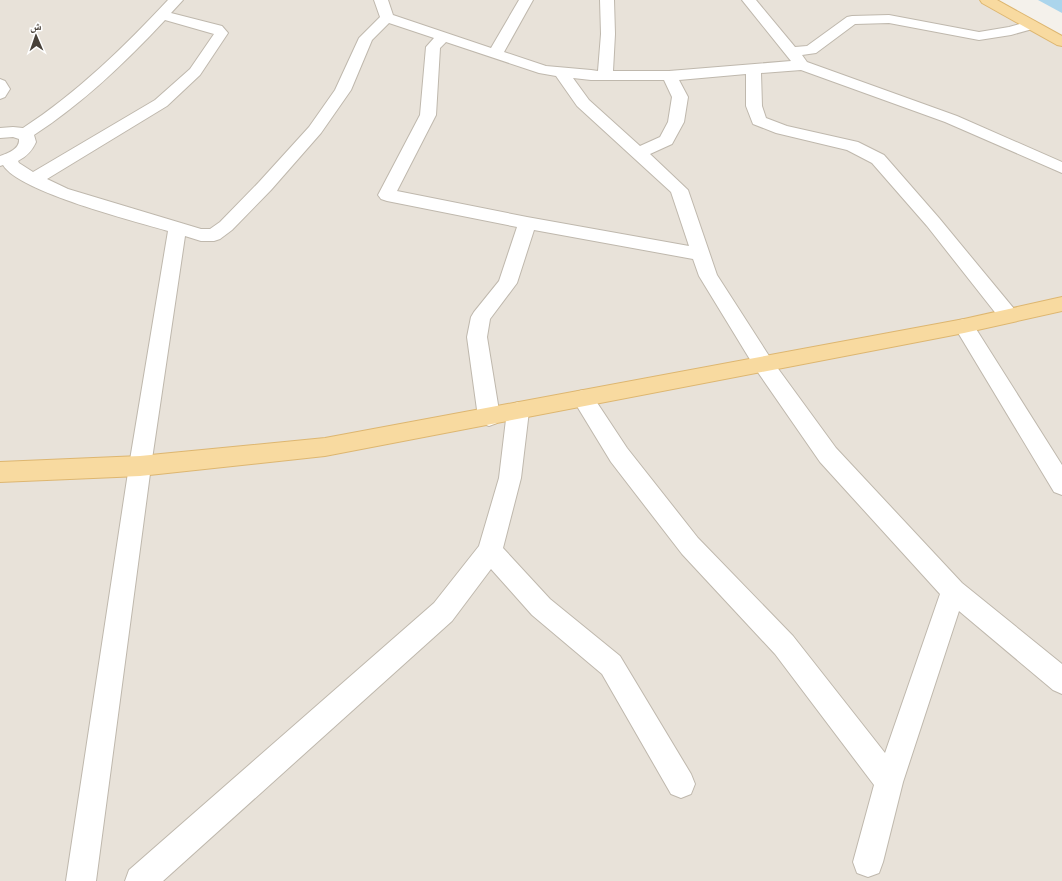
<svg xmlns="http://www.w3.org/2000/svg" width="1062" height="881" font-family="'Asap Condensed','Noto Naskh Arabic',sans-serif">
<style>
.residential{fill:#e8e2d9}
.water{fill:#abd5ec}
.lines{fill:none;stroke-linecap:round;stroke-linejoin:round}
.minor-casing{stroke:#bfb8ad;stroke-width:2}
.major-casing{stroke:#ddb670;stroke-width:2}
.minor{fill:#fff;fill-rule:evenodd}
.major{fill:#f8daa0;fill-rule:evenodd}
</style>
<rect width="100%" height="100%" fill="#f4f1eb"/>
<path class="residential" d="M0,0h982l80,45v836h-1062z"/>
<path class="water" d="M1038,0h24v13z"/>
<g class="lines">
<g class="minor-casing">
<path id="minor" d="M168,0h15l-12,13 51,13 6,7 -28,42 -33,31 -120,73 21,10 133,40h9l10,-7 39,-40 50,-55 26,-37 24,-52 21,-21 -6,-17h14l5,15 98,33 28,-48h14l-29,52 42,14 45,4 7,1 3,-37 -1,-34h14l1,34 -2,37h56l122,-10 -49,-61h14l39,47 12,-1 40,-29 5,-1 37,-1 90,17 30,-5 22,-6 5,1 2,3 -2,3 -25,7 -32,5 -90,-17 -34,1 -39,29 -14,2 5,7 150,54 105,46v11l-117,-51 -144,-52 -40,3 1,33 4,12 21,8 71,16 26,13 55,63 76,92 3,5 -3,5 -7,2 -7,-2 -74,-94 -55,-63 -25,-13 -71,-17 -23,-9 -7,-18v-32l-67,6 9,17 -4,25 -12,22 -22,10 38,36 29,85 54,84 65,89 126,135 100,81v30l-9,-4 -94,-79 -56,171 -20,80 -4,11 -11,4 -11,-4 -4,-11 21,-77 -99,-131 -93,-100 -71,-92 -39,-64 4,-6 7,-2 7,2 37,56 71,90 95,98 92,117 55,-159 -120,-132 -63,-91 -58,-95 -6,-17 -159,-29 -17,53 -27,36 -3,18 13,80 -3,6 -8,3 -8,-3 -3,-6 -11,-80 4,-20 3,-5 25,-31 18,-54 -130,-26 -6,-2 -3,-4 42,-80 6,-68 8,-9 -45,-15 -17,17 -21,50 -30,43 -50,57 -39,40 -12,9 -6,2h-13l-16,-5 -34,230 -55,415h-30l63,-415 39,-235c-34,-10 -149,-39 -165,-66l-3,1v-10c8,-3 20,-7 19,-17l-6,-2 -13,1v-10l13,-1 10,1c54,-35 101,-81 145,-128zM165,20l49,14 -24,35 -35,31 -122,72 -14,-9 -1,-2c9,-5 14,-10 18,-19l-2,-7c49,-32 91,-72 131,-115zM446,42l93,31 17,3 21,30 94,86 18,54 -162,-29 -130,-26 39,-76 4,-67zM573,78l18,2h73l8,17 -4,25 -8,15 -20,9 -51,-46z
M0,79l5,2 5,8 -5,8 -5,2z
M964,319l7,2 91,144v30l-8,-3 -97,-161 -3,-5 3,-5z
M518,402l8,3 3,6 -8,67 -18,70 47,51 70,57 71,118 4,10 -4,10 -10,4 -10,-4 -69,-120 -70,-59 -41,-46 -39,52 -289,260h-38l4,-11 305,-267 45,-57 20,-68 8,-67 3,-6z"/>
</g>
<g class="major-casing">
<path id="major" d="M980,0h17l65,36v10l-5,-1 -75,-42z
M1062,297v14l-98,22 -639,123 -185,20 -140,6v-20l140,-6 185,-18 639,-119z"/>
</g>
<use href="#minor" class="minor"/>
<use href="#major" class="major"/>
</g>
<g transform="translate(36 36) rotate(358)" stroke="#ffffff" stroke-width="3" paint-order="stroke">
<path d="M0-3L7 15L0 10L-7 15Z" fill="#484139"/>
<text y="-6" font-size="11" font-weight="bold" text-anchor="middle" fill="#484139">ش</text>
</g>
</svg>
